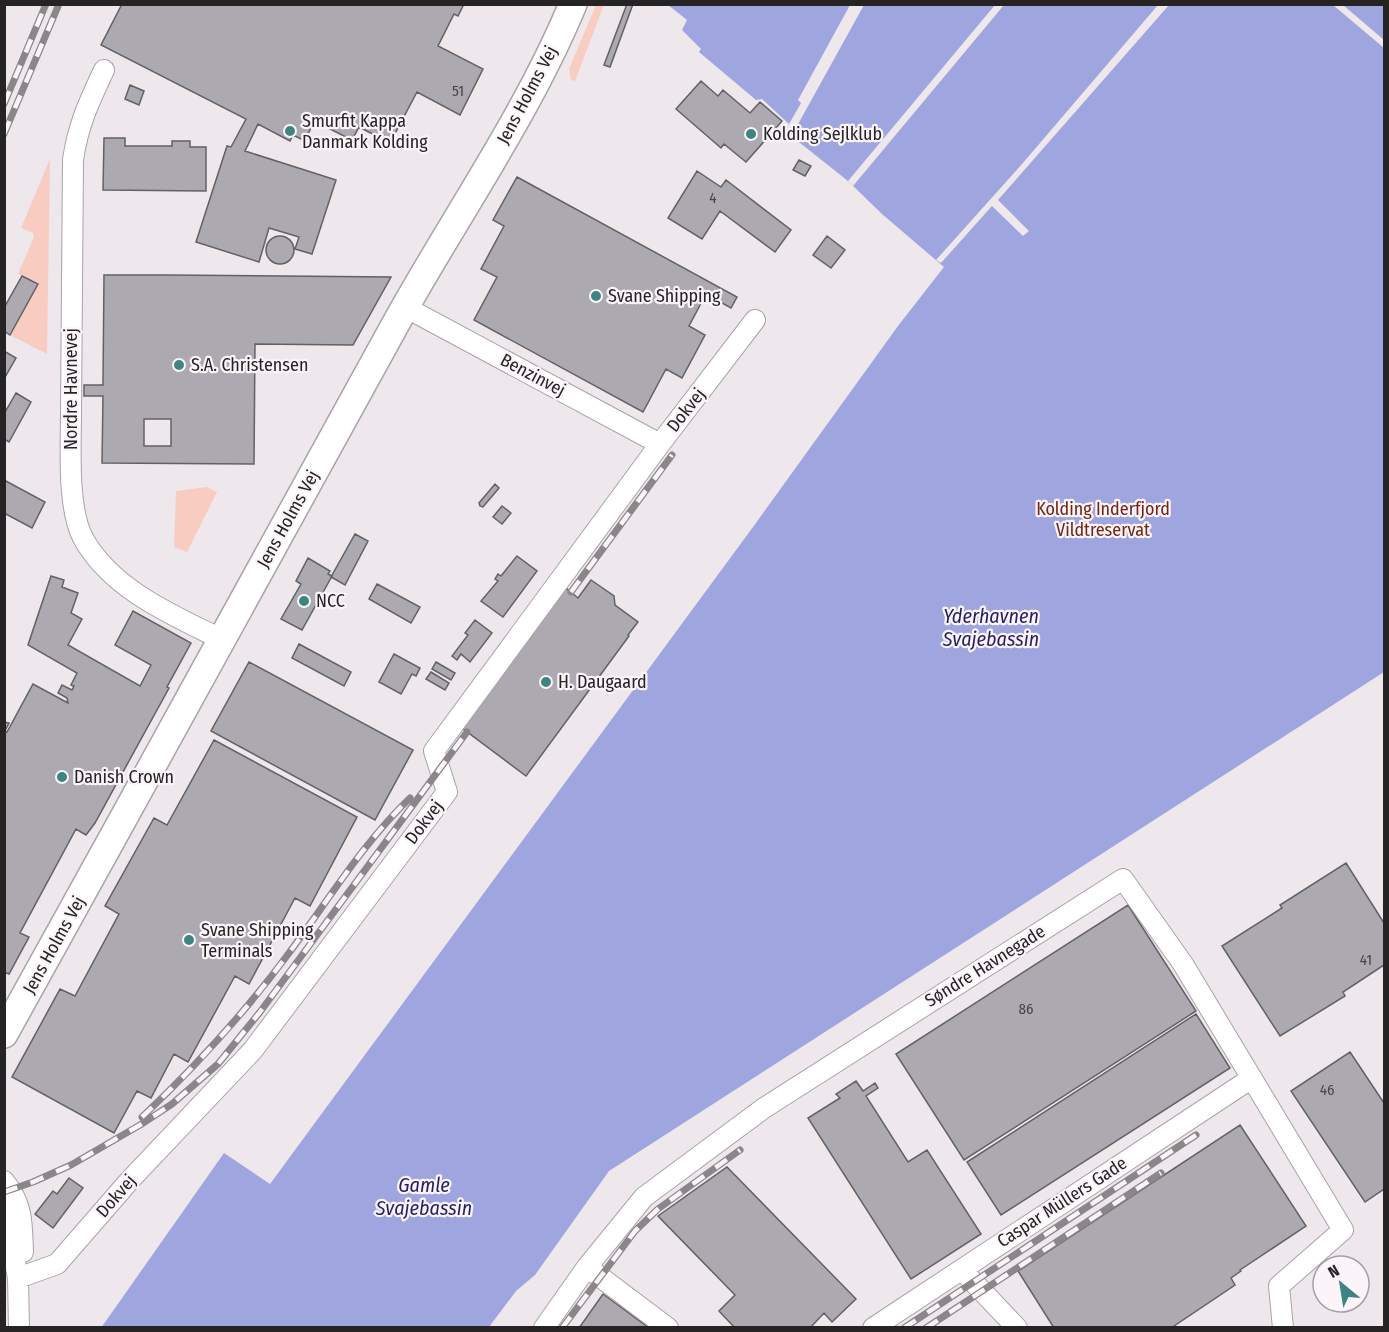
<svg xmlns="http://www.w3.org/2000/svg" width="1389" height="1332" font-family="'Fira Sans Condensed',sans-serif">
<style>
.green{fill:#f8ccc1}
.water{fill:#9ea5df}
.pier{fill:#eee7ec}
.building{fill:#aca9b0;stroke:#636066;stroke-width:1.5;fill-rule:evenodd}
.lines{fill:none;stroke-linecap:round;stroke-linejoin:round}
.minor-casing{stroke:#a9a3a7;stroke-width:22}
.secondary-casing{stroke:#a9a3a7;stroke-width:30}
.minor{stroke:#fff;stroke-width:20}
.secondary{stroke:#fff;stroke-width:27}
.rail-casing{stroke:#8b8689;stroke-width:7}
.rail{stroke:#fbf4f9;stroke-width:4.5;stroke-dasharray:14;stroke-linecap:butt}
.poi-dot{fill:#3d8582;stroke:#fbf4f9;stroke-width:2}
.labels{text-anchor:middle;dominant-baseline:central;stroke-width:4.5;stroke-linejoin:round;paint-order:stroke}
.number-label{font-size:15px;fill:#484448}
.street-label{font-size:18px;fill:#262325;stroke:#fbf4f9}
.poi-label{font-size:18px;fill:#262325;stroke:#fbf4f9;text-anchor:start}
.park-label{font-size:18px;fill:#732413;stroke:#fbf4f9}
.water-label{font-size:20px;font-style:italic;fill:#221f62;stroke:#fbf4f9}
</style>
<rect width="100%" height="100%" fill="#eee7ec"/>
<path class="green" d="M596,5h8l-29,76 -4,-1 -2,-11z
M50,159l-3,195 -37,-19 28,-50 -20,-11 16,-37 -1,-4 -12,-5z
M207,487l10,5 -30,60 -13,-5 2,-56z"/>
<path class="water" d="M668,5h716v667l-775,499 -74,104 -19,16 -27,36 -388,1 123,-175 46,31 483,-657 145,-201 46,-59 -62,-53 -34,-33 -63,-50 4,-7 -27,-25 -6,1 -57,-48 2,-3 -19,-19 5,-10z"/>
<path class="pier" d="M850,5h14l-72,130 -7,-4 16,-28 -3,-3z
M995,5h9l-151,181 -5,-5z
M1158,5h11l-171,195 31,31 -6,5 -31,-30 -51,57 -5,-3 86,-96z
M1333,5h10l41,35v8z"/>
<path class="building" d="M122,4h342l-6,12 -4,-2 -16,32 45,23 -23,46 -43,-23 -27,51 -31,-16 -7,13 -38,-19 -9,20 -12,-6 -3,6 -32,-17 -13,27 91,29 -24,74 -17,-5 4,-12 -30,-9 -10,34 -63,-20 31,-96 4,1 15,-28 -145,-74z
M627,4h6l-23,63 -6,-2z
M701,81l17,15 5,-6 27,23 10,-11 22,19 -36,41 -22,-18 -3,4 -45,-39z
M130,85l14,6 -5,14 -14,-6z
M104,138h21v8h47v-5h18v6h16v44l-103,-1z
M799,160l12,6 -6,10 -12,-6z
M697,171l24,16 5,-7 65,50 -16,22 -55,-41 -18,28 -34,-21z
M517,177l220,120 -6,11 -25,-14 -17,32 16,9 -23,43 -16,-9 -23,43 -169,-92 23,-43 -16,-8 23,-43 -11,-6z
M266 250a14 14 0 1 1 28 0a14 14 0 1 1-28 0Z
M827,236l18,14 -14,18 -18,-13z
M104,275h64l223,2 -38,68 -98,-1 -1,120 -152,-1 1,-67h-19v-11h19zM144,419h27v27h-27z
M22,276l16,8 -28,51 -6,-4v-23z
M4,351l12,7 -12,21z
M16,393l15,9 -22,40 -5,-3v-25z
M4,480l41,22 -13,26 -28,-15z
M495,484l4,4 -16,19 -3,-1 -1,-3z
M502,506l9,7 -9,11 -9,-7z
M355,534l13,7 -23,44 -14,-8z
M517,556l20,15 -34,46 -22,-16 17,-20 -3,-2 3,-5 3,2z
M308,558l22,13 -2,3 4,2 -30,54 -21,-11 20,-35 -5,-3z
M51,576l13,4 -2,7 16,6 -7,20 11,6 -14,26 72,41 11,-21 -36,-20 18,-34 58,32 -24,44 2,1 -74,135 -9,12 -10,-6 -56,104 9,4 -20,37 -5,-2v-250l5,1 -4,8 2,1 26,-48 35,19 -1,-5 -9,-5 4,-8 10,5 2,-4 -3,-1 6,-12 -49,-28z
M591,580l23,16 1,9 23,17 -10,13 1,1 -103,140 -64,-48 104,-140 12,10z
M377,584l43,23 -9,16 -42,-24z
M475,620l17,13 -22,29 -9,-8 -4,6 -5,-4 16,-21 -3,-2z
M299,644l52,28 -7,14 -52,-28z
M394,654l26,14 -4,8 -4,-2 -11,20 -22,-12z
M249,662l164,88 -38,70 -164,-89z
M436,662l19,11 -4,7 -19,-11z
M431,672l18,11 -4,7 -19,-11z
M214,740l143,77 -47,89 -15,-8 -46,86 -14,-8 -47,86 -14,-8 -23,44 -14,-7 -23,42 -102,-56 48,-88 15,7 44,-82 -14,-8 49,-88 13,7z
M1346,863l38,60v42l-41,27 2,4 -65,40 -58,-90 60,-38 -2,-3z
M1128,905l68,106 -232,149 -68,-106z
M1196,1014l34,54 -229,147 -34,-53z
M1350,1052l34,51v86l-19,13 -74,-111z
M856,1081l7,10 12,-8 3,5 -12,8 42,66 19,-12 54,84 -70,45 -103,-161 32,-20 -4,-4z
M1240,1125l66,101 -66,44 1,1 -10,7 4,7 -64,43h-117l-36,-57z
M727,1167l129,132 -24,23 -8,-9 -14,15h-75l-16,-17 16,-16 -77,-79z
M69,1178l14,10 -30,40 -18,-14 18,-23 4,3z
M603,1294l46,34h-70z"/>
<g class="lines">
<g class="minor-casing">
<path id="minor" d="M104,70c-15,32 -26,55 -31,90 -1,84 -2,168 -2,252 0,35 -4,95 12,126 28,51 89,77 138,101
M405,307l255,137
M4,1181c19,23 18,43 19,71
M4,1208l14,70 1,50
M587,1267l81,61
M962,1270l55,58
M18,1278l39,-14 73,-84 123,-130 194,-258 -13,-41 226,-307 95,-124
M544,1328l43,-61 57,-70 120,-89 359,-229 60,85 160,266 -64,56 4,42
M873,1328l379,-250"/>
</g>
<g class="secondary-casing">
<path id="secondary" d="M4,1034c131,-236 261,-473 391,-709 59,-107 131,-208 178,-321"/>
</g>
<use href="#minor" class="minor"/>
<use href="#secondary" class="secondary"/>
<g class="rail-casing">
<path id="rail" d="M4,104l42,-100
M4,134l55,-130
M571,592l101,-137
M142,1117c53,-50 100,-101 144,-160 40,-53 75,-112 124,-159
M4,1192l29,-10 38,-17 69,-40 32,-21 46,-40 42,-52 207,-280
M562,1328l73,-97 23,-22 82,-59
M904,1328l292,-193
M926,1328l235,-155"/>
</g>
<use href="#rail" class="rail"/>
</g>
<g class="poi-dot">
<circle cx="290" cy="131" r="6"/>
<circle cx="751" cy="134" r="6"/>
<circle cx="596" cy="296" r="6"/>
<circle cx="179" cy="365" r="6"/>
<circle cx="304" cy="601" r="6"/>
<circle cx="546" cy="682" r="6"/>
<circle cx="62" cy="777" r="6"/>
<circle cx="189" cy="940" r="6"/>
</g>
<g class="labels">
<g class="number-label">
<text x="458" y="91">51</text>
<text x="713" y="198">4</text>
<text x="1366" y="960">41</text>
<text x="1026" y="1009">86</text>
<text x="1327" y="1090">46</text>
</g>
<g class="street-label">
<text transform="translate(527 95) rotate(-62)">Jens Holms Vej</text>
<text transform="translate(533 375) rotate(28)">Benzinvej</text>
<text transform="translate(71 389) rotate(-90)">Nordre Havnevej</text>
<text transform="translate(686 410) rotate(-52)">Dokvej</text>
<text transform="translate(288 519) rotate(-61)">Jens Holms Vej</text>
<text transform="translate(424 822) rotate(-53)">Dokvej</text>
<text transform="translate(54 945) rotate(-61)">Jens Holms Vej</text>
<text transform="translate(985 966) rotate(-32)">Søndre Havnegade</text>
<text transform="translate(116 1196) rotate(-49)">Dokvej</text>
<text transform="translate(1062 1202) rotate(-33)">Caspar Müllers Gade</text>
</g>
<g class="poi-label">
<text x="302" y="121">Smurfit Kappa<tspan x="302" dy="21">Danmark Kolding</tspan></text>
<text x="763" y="134">Kolding Sejlklub</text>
<text x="608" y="296">Svane Shipping</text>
<text x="191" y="365">S.A. Christensen</text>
<text x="316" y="601">NCC</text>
<text x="558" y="682">H. Daugaard</text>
<text x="74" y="777">Danish Crown</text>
<text x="201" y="930">Svane Shipping<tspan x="201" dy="21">Terminals</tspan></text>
</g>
<g class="park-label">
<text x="1103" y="509">Kolding Inderfjord<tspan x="1103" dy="21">Vildtreservat</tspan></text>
</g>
<g class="water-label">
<text x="991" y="616">Yderhavnen<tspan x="991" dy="23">Svajebassin</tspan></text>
<text x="424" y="1185">Gamle<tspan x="424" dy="23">Svajebassin</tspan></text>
</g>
</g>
<rect width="1389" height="1332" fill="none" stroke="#262325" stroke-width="12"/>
<g transform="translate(1341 1284) rotate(330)"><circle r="28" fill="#fbf4f9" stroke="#a6a0a4" stroke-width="1.5"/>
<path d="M0-4.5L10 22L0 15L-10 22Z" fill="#3d8582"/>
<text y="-9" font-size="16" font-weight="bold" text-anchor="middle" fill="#262325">N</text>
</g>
</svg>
